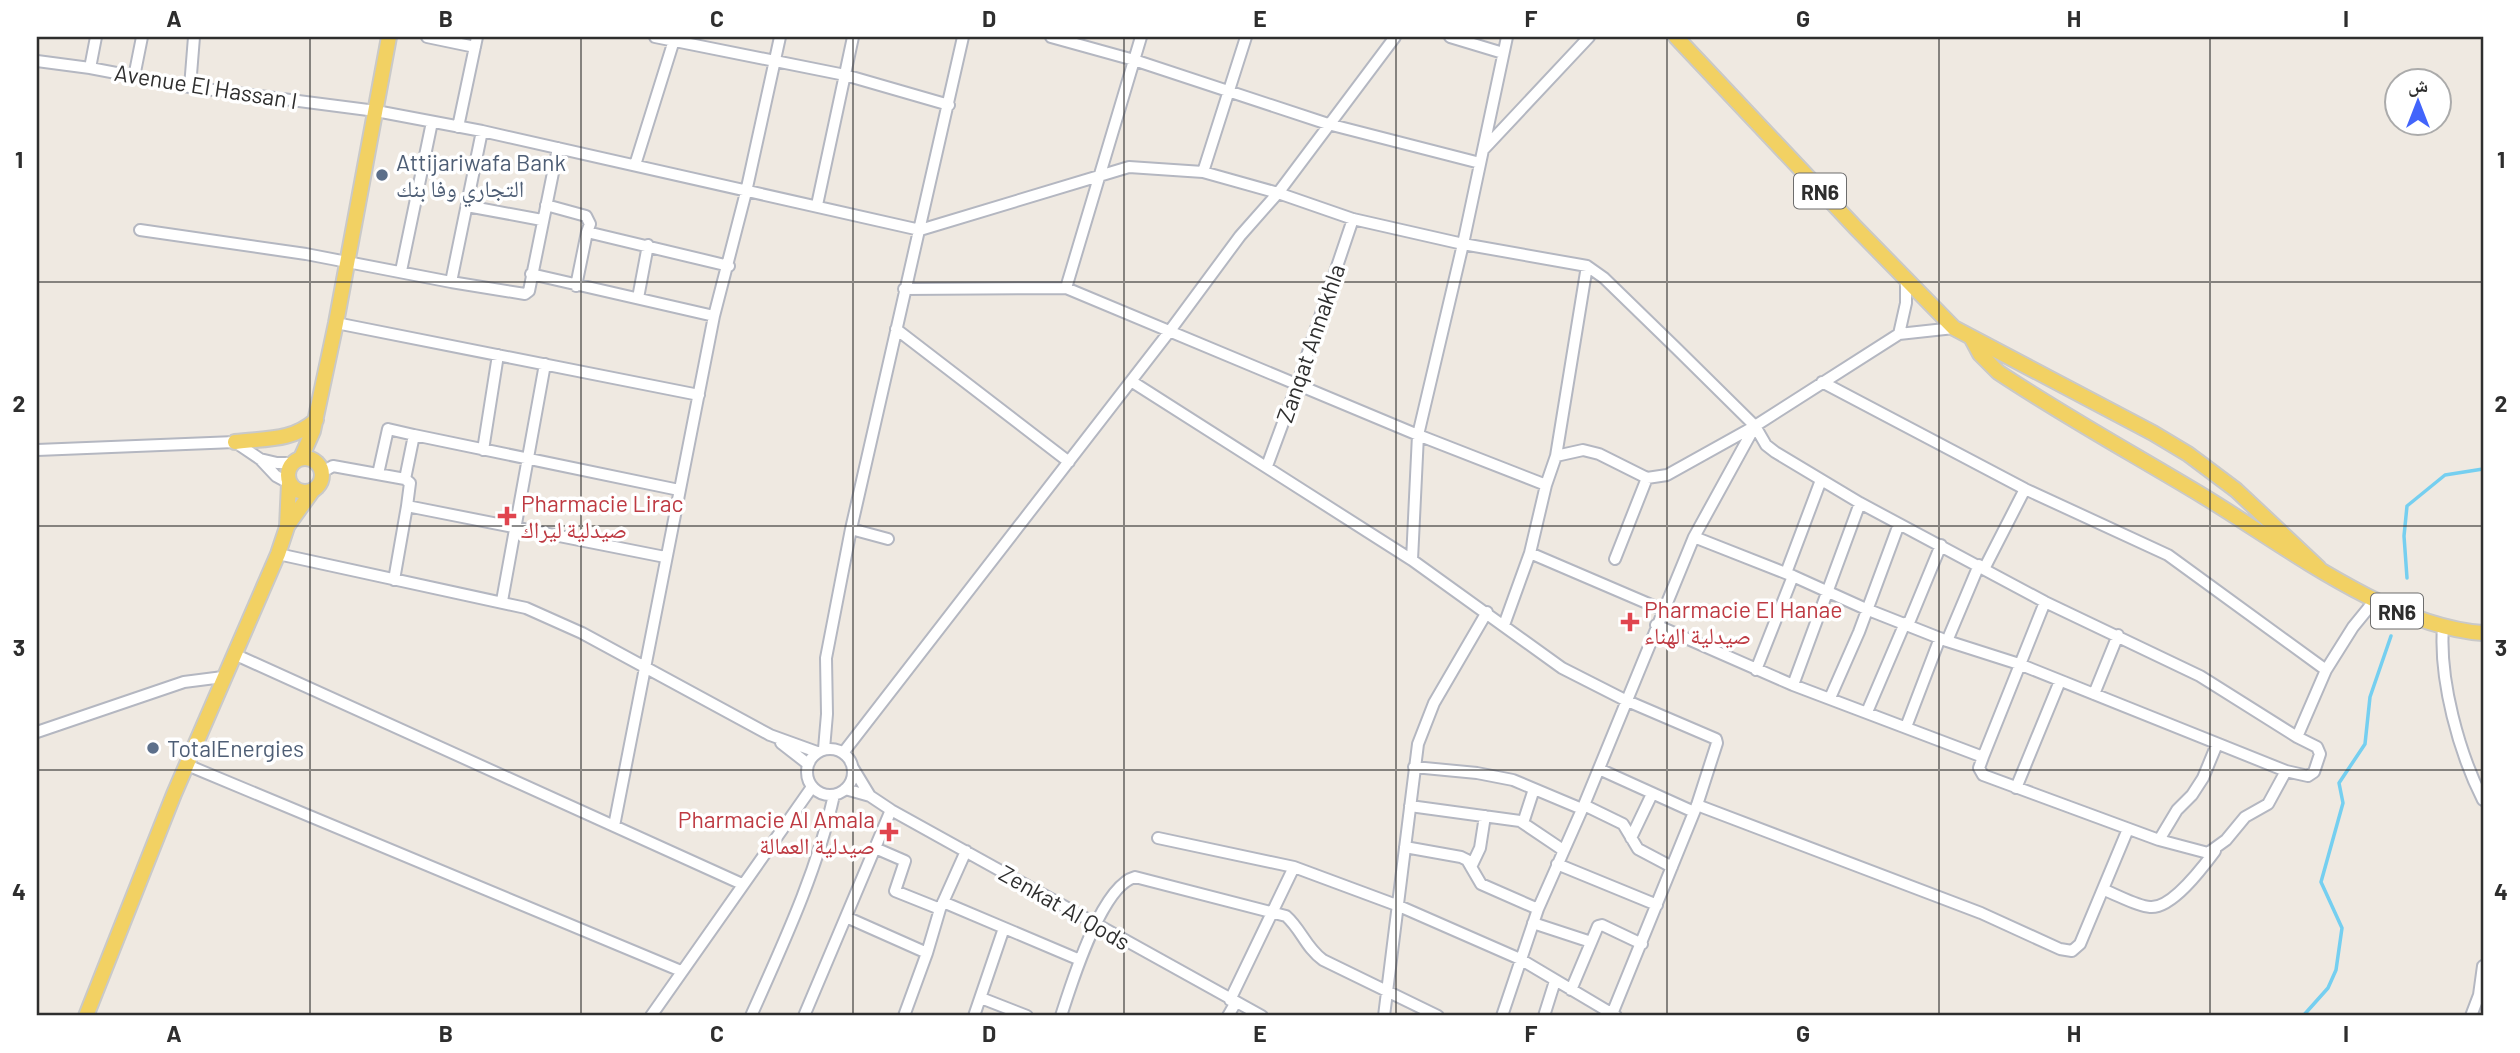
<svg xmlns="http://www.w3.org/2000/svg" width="2520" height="1053" font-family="Barlow,'Noto Naskh Arabic',sans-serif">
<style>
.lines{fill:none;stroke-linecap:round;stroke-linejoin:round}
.stream{stroke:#75cff0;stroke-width:3.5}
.minor-casing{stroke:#b4b7c1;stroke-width:14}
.major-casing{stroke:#c9c9c9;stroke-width:18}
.minor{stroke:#fff;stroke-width:10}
.major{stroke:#f2d163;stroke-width:14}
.grid{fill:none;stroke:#2e2e2e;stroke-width:2;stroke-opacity:0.55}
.service-dot{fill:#5c6f8a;stroke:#fff;stroke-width:2.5}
.health-dot{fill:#e0444e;stroke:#fff;stroke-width:2.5}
.labels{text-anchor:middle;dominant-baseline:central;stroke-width:7;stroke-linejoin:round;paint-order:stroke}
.shield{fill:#fff;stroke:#6d6d6d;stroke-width:2}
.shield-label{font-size:21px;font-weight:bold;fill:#2e2e2e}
.street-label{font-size:23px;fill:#2e2e2e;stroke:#fff}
.service-label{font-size:23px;fill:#4e5e75;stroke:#fff;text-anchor:start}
.health-label{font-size:23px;fill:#be3a42;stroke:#fff;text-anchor:start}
.neatline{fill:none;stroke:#2e2e2e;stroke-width:2.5}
.grid-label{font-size:23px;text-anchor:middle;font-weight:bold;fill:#2e2e2e}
</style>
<rect width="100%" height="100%" fill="#efe9e1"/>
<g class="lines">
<path class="stream" d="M2407,578l-3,-42 3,-30 38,-31 38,-6
M2303,1016l25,-28 8,-18 6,-42 -21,-46 22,-79 -4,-20 26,-39 5,-47 21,-61"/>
<g class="minor-casing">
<path id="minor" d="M427,37l48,10
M655,37l190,38 104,30
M1051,37l83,23 194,64 152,39
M1450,37l53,16
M37,61l53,7 100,19 186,24 106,20 438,99 209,-63 74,5 75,21 75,26 110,25 124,22 17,12 72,70 79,78 11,19 9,7 85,51 185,99 155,74 97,61 20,10 3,7 -6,18 -6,4 -22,-5 -267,-107 -72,-23 -81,-32 -73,-33 -99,-39
M90,68l6,-31
M134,77l8,-40
M190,87l4,-50
M458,127l19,-90
M1483,150l106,-113
M635,165l40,-128
M1203,172l43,-135
M546,205l40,11 4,8 -3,8 142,34
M817,205l36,-168
M467,206l75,14
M140,230l166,24 145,28 74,12 4,-3 29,-143
M401,271l31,-149
M531,274l183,42
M451,282l31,-151
M576,286l11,-54
M1066,288l75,-251
M904,289l162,-1 352,147 128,50 10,-29 27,-6 16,4 48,24 20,-3 88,-49 144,-92 55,-6
M638,298l10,-53
M336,323l363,72
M896,329l173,133
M1899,334l7,-31v-25
M1131,381l281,179 150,108 63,32 91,39 1,4 -20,62 -85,209
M1822,382l203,107 143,66 158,115
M37,450l198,-8 25,17 16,17 13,7
M483,450l15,-95
M1556,456l31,-190
M260,459l17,4h15
M1267,466l30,-81 56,-166
M322,472l11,-6 72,13 9,-44 265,55
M378,474l10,-45 26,6
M405,479l5,4 -3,23
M851,529l37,10
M1530,553l133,57
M278,554l248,54 56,25 188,102 47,17
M1615,559l32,-81
M1412,560l6,-125 45,-191 44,-207
M1984,569l41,-80
M1786,573l35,-93
M394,580l13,-74 258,51
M502,601l43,-237
M2045,602l-62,155 -4,11 4,7 176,65 49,13 18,-13 19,-23 23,-13 18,-33
M1504,625l26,-72 16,-68
M1656,625l137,60 190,72
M1908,625l33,-80
M2443,627c-4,53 16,126 40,173
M1947,641l32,-76
M234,654l508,230
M1756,670l37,-94
M1793,685l67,-182
M2094,694l24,-59
M1830,698l29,-66 40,-108
M1867,712l38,-89
M1906,727l34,-89
M37,732l147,-50 39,-5
M2297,737l29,-67 27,-43 22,-27
M781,743l27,21
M807 772a23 23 0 1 1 46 0a23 23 0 1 1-46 0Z
M824,749l3,-35 -1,-56 25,-129 112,-492
M843,753l326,-421 71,-96 38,-43 117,-156
M187,765l494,206
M1414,767l63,6 36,7 69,29
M853,768l17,28
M1599,769l95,43
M2016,788l44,-107
M845,789l25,7 21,14 371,206
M1584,805l39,19 15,25 34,18
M1697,805l284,108 79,36 12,2 8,-7 48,-115
M1410,806l110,15 43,29
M1523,823l11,-34
M614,826l100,-510 32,-124 34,-155
M1158,838l136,29 105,39 121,53 96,57
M1631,838l21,-44
M2159,840l18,-30 15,-15 11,-17 14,-34
M1405,847l56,10 6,3 14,24 57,25
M875,848l30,13 -10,30 45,18
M1557,864l100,41
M1471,867l9,-19 5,-32
M2104,890c14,5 32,16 46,17 22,2 53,-40 65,-56
M943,902l137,58
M846,917l81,36
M1533,923l58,19
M1571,990l27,-64 4,-1 40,19
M981,998l46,18
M1230,1000l64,-133
M651,1016l161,-229
M751,1016c32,-72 66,-144 83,-221
M804,1016l87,-206
M904,1016l23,-63 13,-44 26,-58
M974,1016l30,-88
M1061,1016c10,-31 40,-130 74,-139l151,39c15,13 20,32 37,44l115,56
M1228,1016l8,-14
M1384,1016l34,-272 16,-41 53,-91
M1502,1016l36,-107 46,-104 110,-268 61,-111
M1544,1016l11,-35
M2471,1016l8,-21 4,-29"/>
</g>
<g class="major-casing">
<path id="major" d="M1676,37l180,191 98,100 199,105 35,21 48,36 83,78
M1972,339l8,15 18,18c66,44 137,83 205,124 81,49 185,130 280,137
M235,442c30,-4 56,0 81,-22
M288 475a17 17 0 1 1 34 0a17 17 0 1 1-34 0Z
M301,458l12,-27 23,-108 53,-286
M288,525l25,-35
M86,1016l88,-222 104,-240 9,-27 2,-44"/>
</g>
<use href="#minor" class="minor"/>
<use href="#major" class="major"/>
</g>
<path class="grid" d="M310,37v979M581,37v979M853,37v979M1124,37v979M1396,37v979M1667,37v979M1939,37v979M2210,37v979M37,282h2446M37,526h2446M37,770h2446"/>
<g class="service-dot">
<circle cx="382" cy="175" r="7"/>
<circle cx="153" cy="748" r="7"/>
</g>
<g class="health-dot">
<path d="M503.5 505.5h7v7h7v7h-7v7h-7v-7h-7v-7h7z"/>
<path d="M1626.5 611.5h7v7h7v7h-7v7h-7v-7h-7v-7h7z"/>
<path d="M885.5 821.5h7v7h7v7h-7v7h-7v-7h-7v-7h7z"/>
</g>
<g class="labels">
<g class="shield">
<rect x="1794" y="173.5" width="52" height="35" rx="5"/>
<rect x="2371" y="593.5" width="52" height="35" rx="5"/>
</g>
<g class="shield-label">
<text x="1820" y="191">RN6</text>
<text x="2397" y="611">RN6</text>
</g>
<g class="street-label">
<text transform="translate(206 86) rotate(9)">Avenue El Hassan I</text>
<text transform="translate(1310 343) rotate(-71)">Zanqat Annakhla</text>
<text transform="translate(1065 907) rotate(30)">Zenkat Al Qods</text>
</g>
<g class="service-label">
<text x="396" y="162">Attijariwafa Bank<tspan x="396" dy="26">التجاري وفا بنك</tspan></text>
<text x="167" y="748">TotalEnergies</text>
</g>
<g class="health-label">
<text x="521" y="503">Pharmacie Lirac<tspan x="521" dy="26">صيدلية ليراك</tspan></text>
<text x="1644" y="609">Pharmacie El Hanae<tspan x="1644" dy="26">صيدلية الهناء</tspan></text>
<text x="875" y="819" text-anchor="end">Pharmacie Al Amala<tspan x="875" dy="26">صيدلية العمالة</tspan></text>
</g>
</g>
<rect width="2520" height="1053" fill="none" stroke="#ffffff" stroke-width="77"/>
<g transform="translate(2418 102)"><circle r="33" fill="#ffffff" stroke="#ababab" stroke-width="2"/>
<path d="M0-5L12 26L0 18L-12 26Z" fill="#4264fb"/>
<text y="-10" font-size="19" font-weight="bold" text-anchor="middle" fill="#2e2e2e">ش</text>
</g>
<rect x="38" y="38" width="2444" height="976" class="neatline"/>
<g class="grid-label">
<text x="174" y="27">A</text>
<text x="446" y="27">B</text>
<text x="717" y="27">C</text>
<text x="989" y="27">D</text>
<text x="1260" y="27">E</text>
<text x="1531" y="27">F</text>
<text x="1803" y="27">G</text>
<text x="2074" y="27">H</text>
<text x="2346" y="27">I</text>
<text x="19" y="168">1</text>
<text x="2501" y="168">1</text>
<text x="19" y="412">2</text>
<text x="2501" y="412">2</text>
<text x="19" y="656">3</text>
<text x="2501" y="656">3</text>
<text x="19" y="900">4</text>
<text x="2501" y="900">4</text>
<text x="174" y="1042">A</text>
<text x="446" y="1042">B</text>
<text x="717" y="1042">C</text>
<text x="989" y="1042">D</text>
<text x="1260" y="1042">E</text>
<text x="1531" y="1042">F</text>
<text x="1803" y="1042">G</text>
<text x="2074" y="1042">H</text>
<text x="2346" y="1042">I</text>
</g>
</svg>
